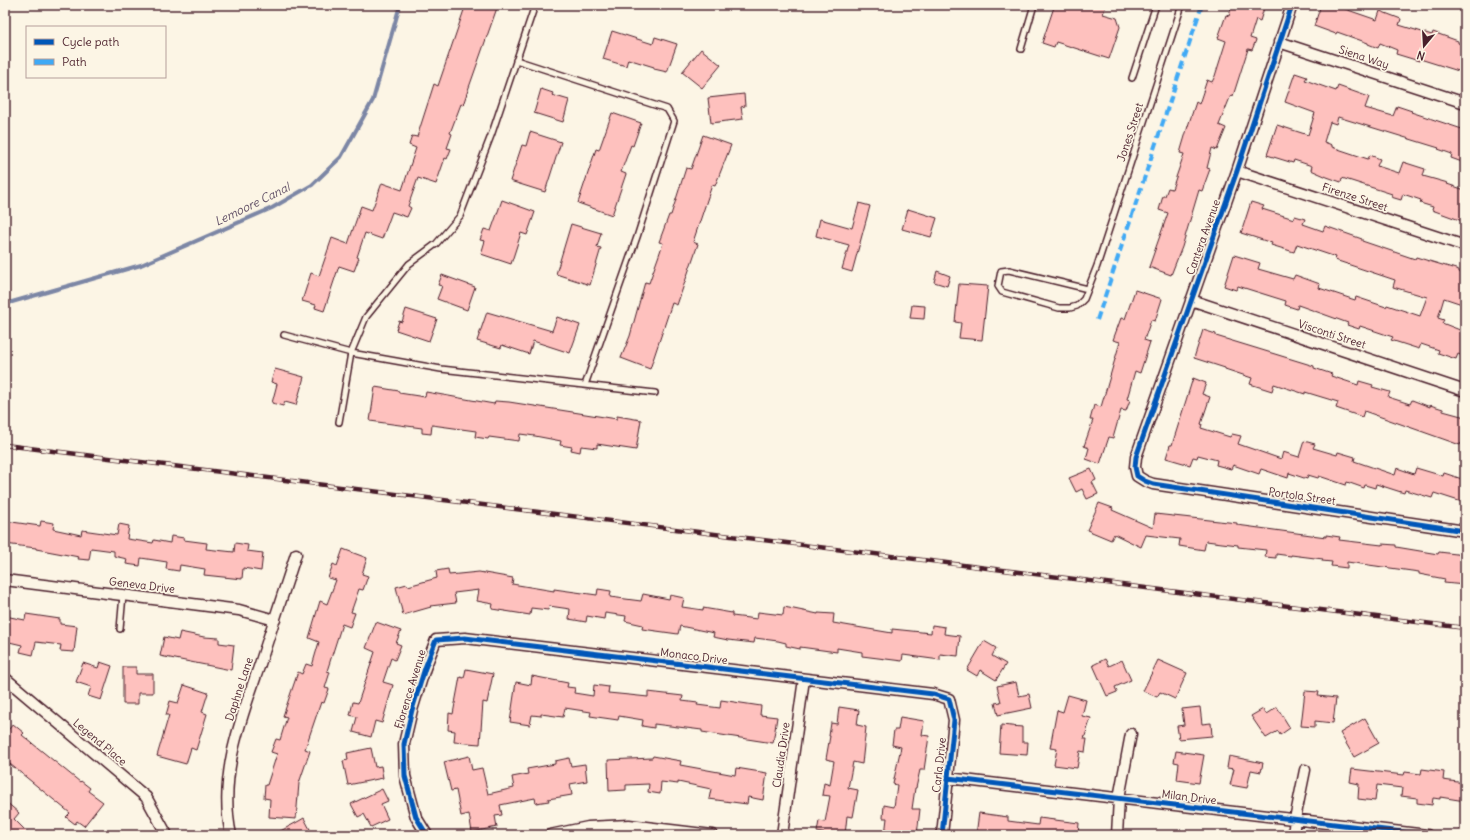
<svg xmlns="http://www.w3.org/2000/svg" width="1470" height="840" font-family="Delius,sans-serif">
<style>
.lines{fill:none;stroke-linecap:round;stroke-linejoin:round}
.stream{stroke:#7c86a5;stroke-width:4}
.building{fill:#fec1be;stroke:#4a1f2b}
.lane-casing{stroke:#4a1f2b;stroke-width:8}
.street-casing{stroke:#4a1f2b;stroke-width:13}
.lane{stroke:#fcf5e5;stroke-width:5}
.street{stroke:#fcf5e5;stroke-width:10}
.rail-casing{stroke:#4a1f2b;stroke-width:4.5}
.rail{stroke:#fcf5e5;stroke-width:3;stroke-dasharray:9;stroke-linecap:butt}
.quiet{stroke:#3fa9f5;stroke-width:4;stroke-dasharray:8 4;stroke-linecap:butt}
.cycleway-casing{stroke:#fcf5e5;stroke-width:8}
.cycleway{stroke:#0057b8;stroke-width:5}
.labels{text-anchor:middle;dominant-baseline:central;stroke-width:3.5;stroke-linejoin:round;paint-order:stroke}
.street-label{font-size:11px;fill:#4a1f2b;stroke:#fcf5e5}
.water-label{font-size:12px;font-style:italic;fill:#635268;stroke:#fcf5e5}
</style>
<rect width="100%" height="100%" fill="#fcf5e5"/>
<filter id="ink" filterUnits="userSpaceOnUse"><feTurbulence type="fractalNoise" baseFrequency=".025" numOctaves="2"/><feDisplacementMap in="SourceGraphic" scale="8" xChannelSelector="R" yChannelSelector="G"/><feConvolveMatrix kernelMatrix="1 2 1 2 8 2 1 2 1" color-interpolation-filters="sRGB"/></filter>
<g filter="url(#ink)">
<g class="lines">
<path class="stream" d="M5,304l136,-39 131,-57 40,-23 29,-28 32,-57 27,-95"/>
</g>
<path class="building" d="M471,5h27l-31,88 -4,12 -2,-1 -11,29 2,1 -5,14 4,1 -4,10 -2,-1 -9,26 -18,-6 -10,28 3,2 -4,9 -15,-5 -10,27 -17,-6 -8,24 2,1 -5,13 -15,-5 -15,45 -9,-3 1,-3 -14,-4 9,-28 8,3 13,-38 16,6 13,-38 11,4 10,-27 20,7 14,-42 -7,-3 3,-9 5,1 17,-53 4,2 27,-79 5,2z
M1056,5h50l-3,9 14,4 3,9 -11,32 -53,-17 -2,5 -12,-4 12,-36z
M1232,5h31l-1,2 2,1 -4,13 -4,-2 -6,19 6,2 -4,10 -4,-1 -15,47 -2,-1 -12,30 7,3 -9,22 -5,-2 -5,20 3,1 -8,22 -3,-1 -17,57 -11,28 -22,-8 19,-54 -9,-3 4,-14h2l3,-8 4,1 12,-35 -4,-1 8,-27 8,-24 3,2 8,-24 5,2 3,-6 11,-35 -8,-3 8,-23 3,1z
M1321,5h19l6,2 -1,2 32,11 3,-9 21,8 -2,6 33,10 1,-3 25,9v2l7,2v28l-45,-14 -1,2 -23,-7 1,-4 -17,-7 -2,5 -10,-4v-1l-31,-11 -1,2 -22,-8z
M612,31l41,13 2,-7 22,7 -10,28 -13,-3v-2l-26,-8 -2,7 -23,-7z
M701,49l20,16 -19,23 -20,-16z
M1295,73l12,4 -2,3 31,11 2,-5 31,11 -4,11 28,8 4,-10 15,5 -1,1 54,18v23l-3,9 -11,-4 1,-4 -14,-5 1,-1 -101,-31 -2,7 -6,-2 -6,20 8,3v2l36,12 2,-4 10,4 -3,7 22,7 4,-11 22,7 -2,7 25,7 -1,1 18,6v32l-33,-12 1,-3 -13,-4 1,-3 -18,-6 -2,6 -10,-3 1,-3 -50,-16 -1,4 -14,-5 -16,-7 1,-4 -18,-6 -1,3 -26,-8 10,-30 31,10 6,-19 1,-3 -30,-11z
M541,89l12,4 -1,2 17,5 -6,22 -29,-9z
M744,94l1,12 -4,1 2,12 -32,4 -3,-25z
M612,113l29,10 -8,23 -2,-1 -10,27 5,2 -14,41 -34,-12 18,-54 3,1z
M530,132l31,10 -16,50 -35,-11 12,-36 4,1z
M703,135l28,10 -16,41 -3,-1 -19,57 5,2 -21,61 -5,-2 -22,66 -29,-11 9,-22 15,-54 4,1 10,-28 4,-12 -4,-1 10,-27h2l15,-47 5,1z
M502,200l33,12 -8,23 -6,-2 -10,31 -30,-10 4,-13 -5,-1 4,-11 7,2z
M1251,202l13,4 -2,3 32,10 1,-3 10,3 -2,5 20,7 2,-5 37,13v2l53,18 1,-2 43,13v2l6,2v31l-21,-7 -6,20 6,2 -2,3 23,9v25l-7,-3 -2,5 -18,-6 1,-3 -18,-6 -2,5 -28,-9 2,-3 -33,-11 -1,3 -12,-4 1,-2 -50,-18 -1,4 -12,-4 1,-4 -48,-15 -2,4 -12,-4 10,-31 26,8 -2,6 35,10 2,-4 25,9 -1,4 36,12 1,-3 30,10 1,-2 33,11 7,-19 -34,-10 2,-7 -60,-20 1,-3 -39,-13 -3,8 -23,-7 1,-2 -31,-10z
M859,203l11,3 -18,66 -10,-3 7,-24 -33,-9 4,-17 32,9z
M908,209l29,9 -6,19 -29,-8z
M571,224l30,9 -4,14 4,1 -11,37 -34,-11z
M937,271l13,5 -3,10 -13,-4z
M442,275l33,12 -8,23 -30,-11 5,-13 -4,-1z
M959,284l29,2 -6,54 -23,-2 2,-15 -6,-1z
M1135,290l27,9 -7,22 -4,-1 -7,20 6,2 -10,31 -5,-2 -8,28 3,1 -4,11 -5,-1 -8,28 -4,-1 -9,27 -14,-5 3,-11 -5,-2 9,-26h-3l4,-15 7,2 19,-65 -7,-2 8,-22 4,1z
M912,305l13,1 -1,13 -14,-1z
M406,309l31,10 -8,22 -33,-11 3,-9 3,1z
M487,312l65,19 5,-14 23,8 -10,28 -37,-12 -4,13 -27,-9 -1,3 -24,-7z
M1203,330l13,4v2l98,30v2l18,6 -1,2 27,9 1,-4 14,4 -1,2 18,5 -2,5 22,7 2,-4 18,7v-2l13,4v2l22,6v28l-4,-2 -1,2 -96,-34 -2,6 -26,-9 2,-6 -33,-10v2l-31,-10 -2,7 -22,-7 2,-6 -27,-9v-1l-31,-10z
M275,369l29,8 -8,28 -11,-3 -2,4 -11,-3 5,-19 -6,-2z
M1193,378l13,5 -4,11 8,3 -9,27h1l-1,4 29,9 2,-3 9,2 -3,8 43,15 2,-7 16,5 5,-16 11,3 -2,4 24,7 1,-3 17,5 -1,4 41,14 2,-7 17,6 2,-6 27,8 1,-3 21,7v12l-3,10 -28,-9 -2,5 -27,-8 -1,3 -28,-9 -1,4 -10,-3 -1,3 -17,-6 -1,3 -27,-9 -1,2 -10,-3 -1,4 -18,-6 -1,5 -27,-9 -2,5 -26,-9 -2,4 -15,-4 1,-5 -19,-5 -1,3 -4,-1 -3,8 -24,-7 4,-13h2z
M375,387l24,4v2l26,4 1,-5 68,12 1,-3 14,1 108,17v-3l24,4 -5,30 -39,-6v4l-16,-2 -1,6 -9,-2 1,-3 -12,-2 1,-4 -26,-5 -15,-2 -1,7 -30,-4 -1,2 -13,-2 1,-6 -44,-6 -1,9 -9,-1v-5l-52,-7z
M1091,469l5,11 -4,2 6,12 -11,5 -5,-10 -6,3 -7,-14z
M1099,503l14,5 -1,2 41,18 2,-14 82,9v2l89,12v-2l14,2 -1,3 43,5v-1l14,1v2l42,7 1,-2 26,3v30l-21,-2 1,-4 -26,-5v-2l-72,-10v6l-16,-2 1,-4 -10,-1 1,-2 -32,-4v1l-15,-2v4l-11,-1 1,-7 -28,-3v-2l-32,-4 -2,9 -25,-4 1,-7 -34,-4 -5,12 -27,-13 -3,6 -24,-10z
M5,521l35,5 1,-5 13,2 -1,6 28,6 1,-5 35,5 2,-11 10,2 -2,13 26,4 1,-3 16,3 1,-7 13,2v2l23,3 -1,6 28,3 1,-9 13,2 -1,6 16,2 -2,18 -18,-3 -1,11 -38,-4 1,-6 -25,-4 -1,6 -13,-2 1,-7 -26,-4 -1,8 -14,-2 1,-5 -13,-3v-5l-23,-3 -2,12 -11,-1 1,-2 -43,-8v-1l-31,-4z
M343,549l24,9 -5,16 6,2 -5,14 -4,-1 -8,23 4,1 -5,14 -8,-3 -15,47 3,1 -5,16 4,1 -5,14 -3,-1 -16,47 5,2 -11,32 -3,36 -27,-2 1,-18 -6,-1 1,-13h2l10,-31 -6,-2 5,-13 4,1 7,-23 -4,-1 15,-44 4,2 4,-10 6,2 7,-24 -10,-4 11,-37 7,3 9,-24 -8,-2 5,-14 4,2z
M448,569l1,6 30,-3 34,6 -1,6 42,7v-2l43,6 1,-6 13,2 -1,6 31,4 2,-7 26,5 1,-4 14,3 -2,9 21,3v-2l29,5v3l25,3 1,-7 25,3 1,-8 34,7v-1l16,1 -1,9 59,10v-4l39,4 1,-8 13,2 -1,7 16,2 -2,20 -18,-2v6l-37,-5 -1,6 -40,-5v-4l-25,-4v4l-37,-5v2l-14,-3v-3l-8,-2 -23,-3 -1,5 -26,-3 -15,-3 1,-4 -34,-7 -2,8 -36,-5 1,-4 -18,-4 1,-5 -21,-3 -1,6 -17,-3 -1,6 -17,-3 1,-10 -21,-3 -1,4 -17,-2 -1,7 -38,-6 1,-5 -16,-3 2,-11 -25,3 2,10 -26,3 1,1 -28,8 -7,-28 11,-3 1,2 29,-8 -1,-7z
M26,614l34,5v5l17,2 -3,26 -14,-1 1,-6 -25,-3 -3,13 -13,-3 2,-7 -17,-4v-25l20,4z
M376,622l25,9 -5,12 5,2 -6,15 -4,-2 -8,24 10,3 -11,38 -7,-2 -4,16 -18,-5 4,-15 -7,-2 3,-13 5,1 17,-51 -9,-4z
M180,632l24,5 15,1v5l15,2 -3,25 -71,-14 4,-19 14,3z
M984,641l12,7 -4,8 14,8 -10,16 -16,-10 -3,6 -10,-6z
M1105,659l4,7 13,-6 9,20 -16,7 2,5 -10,4 -14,-31z
M1158,660l29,13 -12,26 -15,-7 -3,5 -14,-6z
M100,662l12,4 -11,34 -13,-4 3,-9 -15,-5 7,-19 15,5z
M123,667h13v7h17v19h-15v11h-15z
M466,669l27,5 -6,29 -4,-1 -3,42 -26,-2 1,-11 -7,-1 1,-17 4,1 7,-37 4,1z
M532,676l36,7 -1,4 8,1 -1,5 19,3 1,-11 15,2 -1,6 21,2 19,2v-5l35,4 -1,5 16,2 -1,2 23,3 1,-8 40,6 -1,9 17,2 -4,26 -71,-11v-2l-48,-6v4l-12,-2 1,-6 -24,-4 -1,4 -28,-4 1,-4 -26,-4 -2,9 -22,-3v2l-9,-1 -2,10 -20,-3 6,-40 15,3z
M1016,682l3,14 10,-2 3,14 -34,7 -3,-12 6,-1 -4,-16z
M184,685l24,8 -6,19 5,2 -11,36 -5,-2 -5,16 -29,-8 12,-41h-3l4,-14 8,2z
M1305,691l14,1 -1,4 18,2 -3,25 -18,-2v6l-14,-1z
M1068,695l18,5 -4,16 9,2 -7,21h3l-2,13 -5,-1 -3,17 -23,-3 3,-16 -7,-1 7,-38 6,2z
M839,707l20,3 -2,15 9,2 -4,37 -9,-2 -5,26 10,2 -5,27 -6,-1 -2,19h-17l1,-1 -12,-2 2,-11 6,1 5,-26 -8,-1 2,-12 6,2 4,-24 -8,-2 4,-23h-1l2,-13 6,1z
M1200,707l2,17 9,-1 1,13 -33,3 -2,-13 7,-1 -2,-16z
M1277,707l13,21 -10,7 -2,-4 -12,7 -15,-22 12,-7 3,5z
M900,717l24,4 -2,14 7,1 -5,34h-4l-4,18h-1l-3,21h8l-3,26h-32l2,-17h-4l1,-13 10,2 3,-22 -4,-1 8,-37 -9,-2 2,-15h4z
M1365,718l14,25 -25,14 -14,-24z
M13,724l11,9 -2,2 58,47 1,-1 9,7 -2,3 15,11 -19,24 -7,-5 -2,3 -9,-7 4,-4 -65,-53v-26z
M1001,725l21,2v15h6l-1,13 -28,-2z
M371,748l4,19 6,-1 2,12 -35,7 -5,-24 5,-1 -1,-7z
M1176,751l28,4 -5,28 -22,-3 2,-17 -5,-1z
M469,756l3,14 10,-2 6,26 26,-6 -2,-11 16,-3 -1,-5 28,-5v-3l14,-3 2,8 14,-2 2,17 -17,3 2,11 -24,4 1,2 -13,2 -1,-5 -35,7 2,10 -7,1 2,11 -25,5 -3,-18 -8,2 -5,-26 -5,1 -7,-29z
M653,756l28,5 -1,4 55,10 1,-7 31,5 -4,27 -15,-3 -1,7 -38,-5 2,-10 -33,-7v2l-17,-2 -1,12 -12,-2 1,-8 -23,1v5l-17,1 -1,-31 44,-2z
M1229,756l34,7 -2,9 -10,-2 -4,18 -17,-3 4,-16 -7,-1z
M1352,769l52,6 1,-3 16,2 1,-5 22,3 -1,8 22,3v18l-25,-4v2l-7,-1 -1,7 -15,-2v-5l-16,-2 1,-8 -25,-3 -2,16 -17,-2 1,-15 -9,-2z
M382,789l6,12 -7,3 7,15 -17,8 -7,-13 -6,3 -7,-13z
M5,801l14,12 -5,6 16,16h-25z
M979,813l29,4v4l30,4 1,-7 40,5 -1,12h-102z
M304,818l9,17h-40l26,-14z"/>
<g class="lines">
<g class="lane-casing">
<path id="lane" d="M1021,49l13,-44
M516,60l151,49 7,12 -37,116 -52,148
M1132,78l24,-73
M1088,289l-79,-19 -8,1 -3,15 4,6 57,16h11l7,-2 7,-7 13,-33 85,-261
M284,335l67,18 90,16 214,24
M339,422l12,-69 15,-36 43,-53 27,-20 24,-28 32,-83 43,-128
M120,629l3,-34"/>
</g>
<g class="street-casing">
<path id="street" d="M1292,5l-55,166 -101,286 -1,10 2,9 8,5 8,3 312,47
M1279,42l186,61
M1237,171l228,75
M1191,300l274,91
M5,580l234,30 36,10
M5,678l141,119 21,38
M948,778l479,57
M231,835c-13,-59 10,-116 29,-171 12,-36 24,-73 36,-110
M427,835l-11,-18 -11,-41 -1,-32 8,-34 13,-42 11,-28 29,-2 468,56 16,5 5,21 -12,115
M550,835l38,-8 41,-2 83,10
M782,835l22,-156
M1117,835l2,-37 12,-64
M1293,835l2,-16 10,-49"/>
</g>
<use href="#lane" class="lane"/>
<use href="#street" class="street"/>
<g class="rail-casing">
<path id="rail" d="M5,445l1460,183"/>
</g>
<use href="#rail" class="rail"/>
<path class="quiet" d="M1097,320l105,-315"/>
<g class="cycleway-casing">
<path id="cycleway" d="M1292,5l-55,166 -101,286 -1,10 2,9 8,5 8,3 312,47
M948,778l479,57
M427,835l-11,-18 -11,-41 -1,-32 8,-34 13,-42 11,-28 29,-2 468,56 16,5 5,21 -12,115"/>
</g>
<use href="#cycleway" class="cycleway"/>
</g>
</g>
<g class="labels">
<g class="street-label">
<text transform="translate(1364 57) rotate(18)">Siena Way</text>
<text transform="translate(1130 132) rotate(-72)">Jones Street</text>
<text transform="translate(1355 197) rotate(18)">Firenze Street</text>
<text transform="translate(1203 237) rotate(-70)">Cantera Avenue</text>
<text transform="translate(1332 334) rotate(18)">Visconti Street</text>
<text transform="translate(1302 496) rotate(8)">Portola Street</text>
<text transform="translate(142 585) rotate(7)">Geneva Drive</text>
<text transform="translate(694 656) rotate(7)">Monaco Drive</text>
<text transform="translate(239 689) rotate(-72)">Daphne Lane</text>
<text transform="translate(410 689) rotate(-73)">Florence Avenue</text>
<text transform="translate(100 742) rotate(40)">Legend Place</text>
<text transform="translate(781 755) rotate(-82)">Claudia Drive</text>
<text transform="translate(939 765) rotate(-84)">Carla Drive</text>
<text transform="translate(1189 797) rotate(7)">Milan Drive</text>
</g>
<g class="water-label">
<text transform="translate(252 204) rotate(-26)">Lemoore Canal</text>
</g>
</g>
<rect width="1470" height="840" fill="none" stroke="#fcf5e5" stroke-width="20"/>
<rect x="10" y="10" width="1450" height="820" fill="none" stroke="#4a1f2b" stroke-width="1.5" filter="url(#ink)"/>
<rect x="26" y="26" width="140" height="52" fill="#fcf5e5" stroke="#b59f9b"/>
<rect x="34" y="39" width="20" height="6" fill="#0057b8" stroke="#b59f9b"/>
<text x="62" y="46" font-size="12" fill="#4a1f2b">Cycle path</text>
<rect x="34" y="59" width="20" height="6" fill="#3fa9f5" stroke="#b59f9b"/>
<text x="62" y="66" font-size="12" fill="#4a1f2b">Path</text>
<g transform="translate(1424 46) rotate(198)" stroke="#fcf5e5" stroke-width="3" paint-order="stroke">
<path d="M0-3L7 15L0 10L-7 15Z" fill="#4a1f2b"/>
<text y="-6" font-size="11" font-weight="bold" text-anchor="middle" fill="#4a1f2b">N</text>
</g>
</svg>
